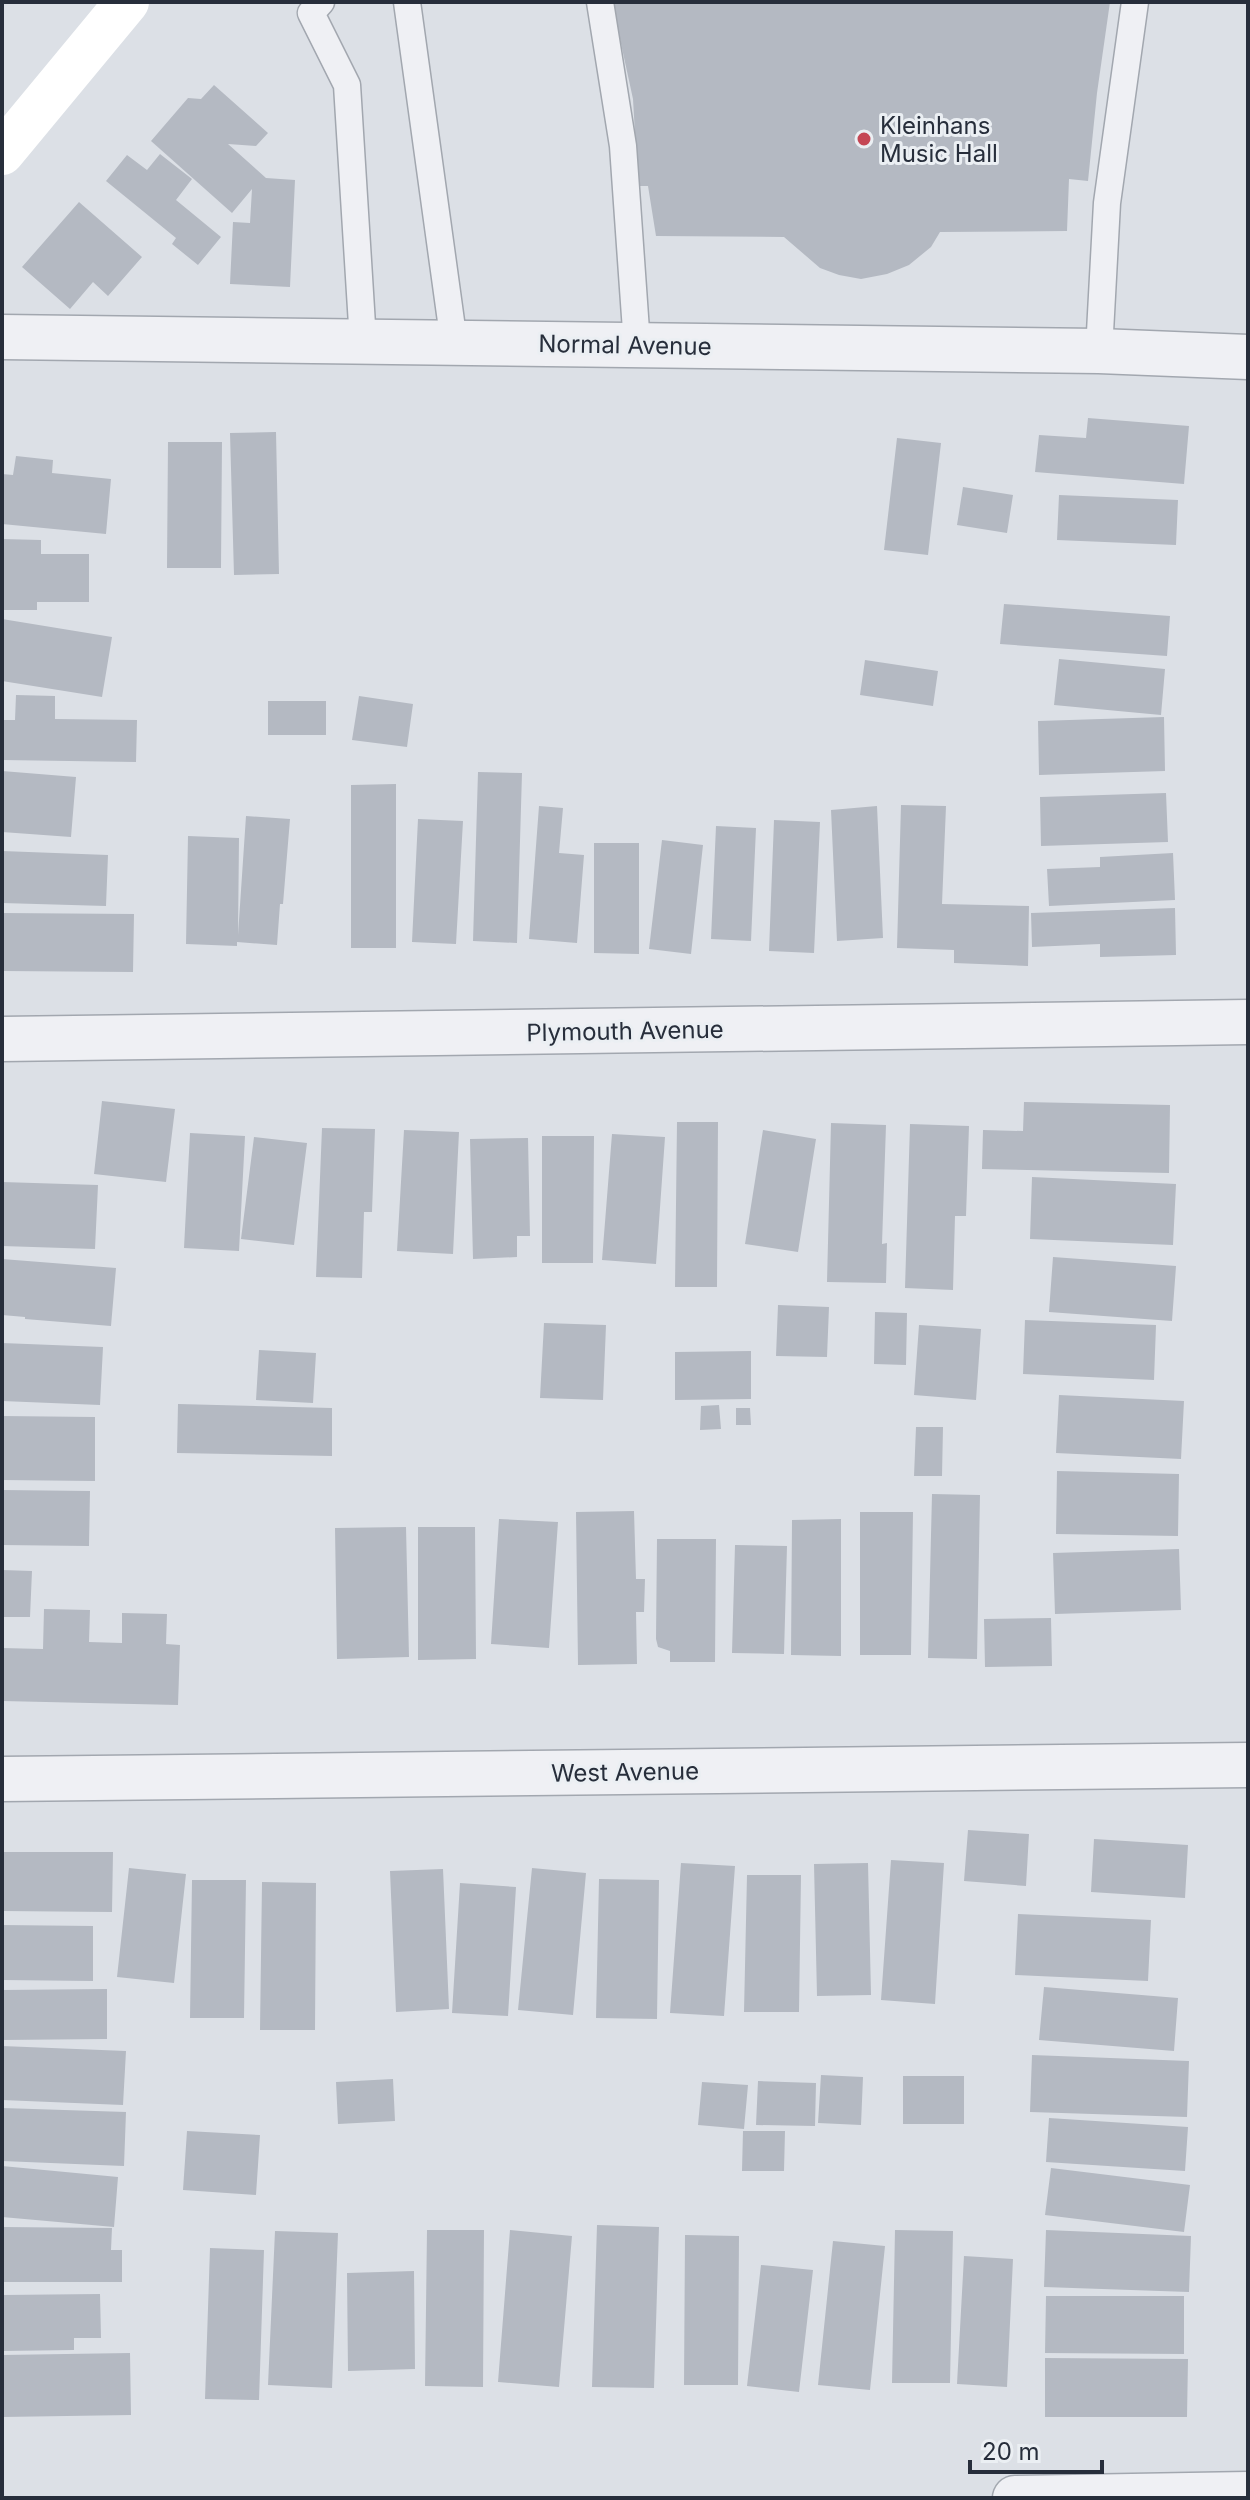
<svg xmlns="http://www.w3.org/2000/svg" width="1250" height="2500" font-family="Inter,sans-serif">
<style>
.building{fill:#b4b9c2}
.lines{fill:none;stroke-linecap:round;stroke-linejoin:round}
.lane-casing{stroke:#a2a7af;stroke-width:29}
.street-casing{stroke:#a2a7af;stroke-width:47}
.lane{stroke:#eff0f4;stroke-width:26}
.street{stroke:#eff0f4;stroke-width:44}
.secondary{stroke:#fff;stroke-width:44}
.poi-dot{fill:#c54755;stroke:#ebeff3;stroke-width:3}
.labels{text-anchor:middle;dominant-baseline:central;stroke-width:6;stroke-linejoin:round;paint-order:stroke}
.poi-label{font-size:24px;fill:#272e3b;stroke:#ebeff3;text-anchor:start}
.street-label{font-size:24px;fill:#272e3b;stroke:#ebeff3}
</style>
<rect width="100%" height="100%" fill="#dce0e6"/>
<path class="building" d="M612,2h498l-13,91 -9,88 -19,-2 -2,52 -127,1 -9,15 -22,18 -22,9 -26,5 -22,-4 -19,-7 -36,-31 -128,-1 -8,-50h-10l-5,-87z
M214,85l54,48 -12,13 -28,-2 38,34 29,2 -5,107 -60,-3 3,-62 17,1 2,-34 -20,24 -81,-72 37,-43 13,1z
M160,154l32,25 -16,21 45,37 -23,28 -26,-21 4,-6 -70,-57 21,-26 20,15z
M79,202l63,55 -34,39 -15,-14 -23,27 -48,-42z
M1088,418l101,8 -5,58 -149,-12 4,-37 47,3z
M276,432l3,142 -45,1 -4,-142z
M897,438l44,5 -13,112 -44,-5z
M168,442h54l-1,126h-54z
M16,456l37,4 -1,13 59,6 -5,55 -104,-10v-50l11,1z
M963,487l50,8 -6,38 -50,-8z
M1059,495l119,5 -2,45 -119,-5z
M2,539l39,1v14h48v48h-52v8h-35z
M1004,604l166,12 -3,40 -167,-12z
M2,619l110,18 -10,60 -100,-16z
M1059,659l106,10 -4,46 -107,-10z
M865,660l73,11 -5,35 -73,-11z
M16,695l39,1v23l82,1 -1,42 -134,-2v-40h13z
M359,696l54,8 -6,43 -55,-7z
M268,701h58v34h-58z
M1164,717l1,54 -126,4 -1,-54z
M2,771l74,6 -5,60 -69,-5z
M478,772l44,1 -5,170 -44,-2z
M396,784v164h-45v-163z
M1166,793l2,49 -127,4 -1,-49z
M901,805l45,1 -4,98 87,2 -1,60 -74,-3v-13l-57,-2z
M539,806l24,2 -4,45 25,2 -7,88 -48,-4z
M877,806l6,132 -46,3 -6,-131z
M246,816l44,3 -7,85h-3l-3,41 -40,-3v4l-51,-2 2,-108 51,2 -1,97z
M418,819l45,2 -7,123 -44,-2z
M774,820l46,2 -6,131 -45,-2z
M716,826l40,2 -5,113 -40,-2z
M662,840l41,5 -12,109 -42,-5z
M594,843h45v111l-45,-1z
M2,851l106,4 -2,51 -104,-3z
M1173,853l2,47 -126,6 -2,-37 53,-2v-10z
M1175,908l1,47 -76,2v-13l-68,3 -1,-34z
M2,913l132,1 -1,58 -131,-1z
M102,1101l73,8 -9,73 -72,-8z
M1024,1102l146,3 -1,68 -187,-4 1,-39 40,1z
M677,1122h41l-1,165h-42z
M831,1123l55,2 -4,119 5,-1 -1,40 -59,-1z
M910,1124l59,2 -3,90h-11l-2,74 -48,-2z
M322,1128l53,1 -3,83h-8l-2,66 -46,-1z
M404,1130l55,2 -6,122 -56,-3z
M763,1130l53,9 -18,113 -53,-8z
M190,1133l55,3 -6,115 -55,-3z
M612,1134l53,3 -9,127 -54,-4z
M542,1136h52l-1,127h-51z
M254,1137l53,6 -13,102 -53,-6z
M528,1138l2,98h-13v21l-44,2 -3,-120z
M1032,1177l144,7 -3,61 -143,-6z
M2,1182l96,3 -3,64 -93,-3z
M1053,1257l123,9 -4,55 -123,-9z
M2,1259l114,9 -5,58 -86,-7v-2l-23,-2z
M778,1305l51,2 -2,50 -51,-1z
M875,1312l32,1 -1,52 -32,-1z
M1025,1320l131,5 -2,55 -131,-6z
M544,1323l62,2 -3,75 -63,-2z
M919,1325l62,4 -5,71 -62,-5z
M2,1343l101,4 -3,58 -98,-4z
M259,1350l57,3 -3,50 -57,-3z
M751,1351v48l-76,1v-48z
M1059,1395l125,6 -3,58 -125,-6z
M178,1404l154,4v48l-155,-3z
M719,1405l2,24 -21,1 1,-24z
M736,1408h14l1,17h-15z
M2,1416l93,1v64l-93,-1z
M916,1427h27l-1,49h-28z
M1057,1471l122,3 -1,62 -122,-2z
M2,1490l88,1 -1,55 -87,-1z
M932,1494l48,1 -3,164 -49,-1z
M634,1511l2,68h9l-1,33h-8l1,52 -59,1 -2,-153z
M860,1512h53l-2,143h-51z
M499,1519l59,3 -9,126 -58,-4z
M841,1519v137l-50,-1 1,-135z
M406,1527l3,130 -72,2 -2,-131z
M418,1527h57l1,132 -58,1z
M657,1539h59l-1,123h-45v-11l-12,-4 -2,-8z
M735,1545l52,1 -3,108 -52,-1z
M1179,1549l2,61 -126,4 -2,-61z
M2,1570l30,1 -2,46h-28z
M44,1609l46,1 -1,32 33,1v-30l45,1 -1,30 14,1 -2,60 -176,-4v-53l41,1z
M1051,1618l1,48 -67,1 -1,-48z
M968,1830l61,4 -3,52 -62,-5z
M1094,1839l94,6 -3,53 -94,-6z
M2,1852h111l-1,60 -110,-1z
M891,1860l53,3 -9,141 -54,-4z
M681,1863l54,3 -11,150 -54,-3z
M868,1863l3,132 -54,1 -3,-132z
M129,1868l57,6 -12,109 -57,-6z
M532,1868l54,5 -13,142 -55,-5z
M443,1869l6,140 -53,3 -6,-141z
M747,1875h54l-2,137h-55z
M599,1879l60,1 -2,139 -61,-1z
M192,1880h54l-2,138h-54z
M262,1882l54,1 -1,147h-55z
M460,1883l56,4 -8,129 -56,-3z
M1018,1914l133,6 -3,61 -133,-6z
M2,1925l91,1v55l-91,-1z
M1044,1987l134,11 -4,53 -135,-11z
M107,1989v50l-105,1v-50z
M2,2046l124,5 -3,54 -121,-5z
M1032,2055l157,6 -2,56 -157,-5z
M821,2075l42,2 -2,48 -43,-2z
M903,2076h61v48h-61z
M393,2079l2,42 -57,3 -2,-42z
M758,2081l58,2 -1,43 -59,-1z
M702,2082l46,3 -4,44 -46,-4z
M2,2108l124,4 -2,54 -122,-5z
M1049,2118l139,9 -3,44 -139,-9z
M187,2131l73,4 -4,60 -73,-5z
M743,2131h42l-1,40h-42z
M2,2166l116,11 -4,50 -112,-10z
M1051,2168l139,17 -6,47 -139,-17z
M597,2225l62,2 -5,161 -62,-1z
M2,2227l110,1 -1,22h11v32h-120z
M427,2230h57l-1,157 -58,-1z
M510,2230l62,6 -13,151 -61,-5z
M895,2230l58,1 -3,152h-58z
M1046,2230l145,6 -2,56 -145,-5z
M275,2231l63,2 -6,155 -64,-3z
M685,2235l54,1 -1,149h-54z
M833,2241l52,5 -15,144 -52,-5z
M210,2248l54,2 -5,150 -54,-1z
M964,2256l49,3 -6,128 -50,-3z
M761,2265l52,5 -14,122 -52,-6z
M414,2271l1,98 -67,2 -1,-98z
M100,2294l1,44h-27v12l-72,1v-56z
M1046,2296h138v58l-139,-1z
M130,2353l1,62 -129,2v-62z
M1045,2358l143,1 -1,58h-142z"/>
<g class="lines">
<g class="lane-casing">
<path id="lane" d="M321,2l-10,11 36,72 16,256
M407,2l47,341
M600,2l23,144 14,199
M1099,351l8,-148 28,-201"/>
</g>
<g class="street-casing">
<path id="street" d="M2,337l1097,14 149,6
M2,1039l1246,-17
M2,1779l1246,-14
M1015,2498l233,-4"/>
</g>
<use href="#lane" class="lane"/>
<use href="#street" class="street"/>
<path class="secondary" d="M2,153l125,-151"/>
</g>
<circle class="poi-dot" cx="864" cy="139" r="8"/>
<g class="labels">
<g class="poi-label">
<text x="880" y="125">Kleinhans<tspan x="880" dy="28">Music Hall</tspan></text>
</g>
<g class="street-label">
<text transform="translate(625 345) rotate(1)">Normal Avenue</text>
<text transform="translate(625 1031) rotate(-1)">Plymouth Avenue</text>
<text transform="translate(625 1772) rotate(-1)">West Avenue</text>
</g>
</g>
<rect width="1250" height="2500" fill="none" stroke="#272e3b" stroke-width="8"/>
<path d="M970 2460v12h132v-12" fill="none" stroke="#272e3b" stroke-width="4"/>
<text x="982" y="2460" font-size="24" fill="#272e3b" stroke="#ebeff3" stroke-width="6" paint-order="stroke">20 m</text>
</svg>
